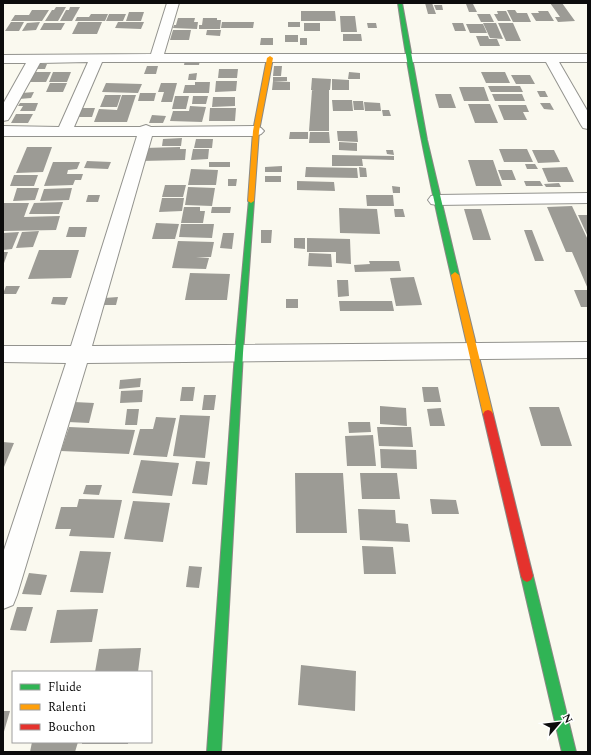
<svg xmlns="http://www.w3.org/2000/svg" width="591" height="755" font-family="Spectral,serif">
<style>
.building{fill:#9c9b95}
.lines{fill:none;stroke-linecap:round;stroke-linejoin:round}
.street-casing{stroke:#93938e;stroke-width:2}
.fast-casing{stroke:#8a8985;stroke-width:2}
.slow-casing{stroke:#8a8985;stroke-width:2}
.jam-casing{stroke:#8a8985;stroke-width:2}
.street{fill:#fefefd;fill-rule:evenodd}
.fast{fill:#30b455;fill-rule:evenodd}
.slow{fill:#ff9f0a;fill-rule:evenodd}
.jam{fill:#e5322d;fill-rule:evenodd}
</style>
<rect width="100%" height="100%" fill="#faf9ef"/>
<path class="building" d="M425,3h7l4,11h-8z
M550,3h12l13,18 -17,1 -3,-5h5z
M466,4h7l4,8h-8z
M434,5h8l1,5h-7z
M56,7h10l-8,14h-13l7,-11h2z
M70,7h10l-8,14h-12l6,-11h3z
M32,10h17l-7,11h-31l4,-6h14z
M507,10h8l2,3h10l4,9h-18z
M301,11h34l1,10h-35z
M497,11h9l5,10h-13l-4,-7h4z
M538,11h10l6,10h-18l-5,-8h8z
M129,12h15l-3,9h-15z
M91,14h17l-3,7h-30l2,-4h12z
M109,14h17l-3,7h-17z
M477,14h13l4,8h-13z
M340,16h15l2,16h-16z
M178,18h17l-1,4h4l-1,7 -24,-1 1,-3h2z
M203,18h14v2h4l-1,9h-21v-4h3z
M11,22h13l-5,9h-14z
M40,22l-4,8 -14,1 5,-8z
M78,22h24l-5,12h-25z
M118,22h26l-3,7 -26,-1z
M222,22h32l-1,6h-32z
M288,22h12v5h-12z
M44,23h21l-4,7h-21z
M304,23h16v8h-16z
M367,23h9l1,5h-9z
M452,23h11l3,8h-11z
M483,23h13l7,16 -13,-1z
M498,23h15l8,18h-15z
M466,24h17l4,9h-17z
M173,30h18l-2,10h-19z
M207,30h14l-1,6 -14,-1z
M343,34h18l1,7h-19z
M285,35h13v7h-13z
M476,36h12l1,3h8l3,7h-20z
M261,38h12v7h-13z
M300,38h7v7h-7z
M185,60h15l-1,5h-15z
M37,64h10l-2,5h-11z
M147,66h11l-2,8h-12z
M274,66h8l-1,10h-8z
M219,69h19l-1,9h-19z
M33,72h18l-5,10h-18z
M53,72h18l-4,10h-18z
M349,72l11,1v6h-12z
M481,72h24l5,11h-24z
M197,73l-1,7h-8l1,-6z
M511,75h19l5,9h-19z
M273,77h14v4h-14z
M312,78l19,1 -1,11h-1v41h-20l3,-41 15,1 -16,-1z
M332,79l17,1v10h-17z
M216,81h21l-1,10 -21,1z
M273,81l17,1v8h-18z
M195,82h15l-1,11h-26l2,-8h10z
M50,83h17l-4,9h-17z
M106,83l36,1 -4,9 -36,-1z
M161,83h16l-5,19h-11l3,-10h-6z
M488,86h32l3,6h-32z
M459,87h25l5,14h-25z
M537,91h8l3,6h-8z
M34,92l-3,6 -12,1 3,-6z
M140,93h16l-2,8h-16z
M435,94h16l5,14h-17z
M492,94h30l3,7h-30z
M105,95h16l-4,12h-17z
M122,95h14l-9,27h-33l5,-13 18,1z
M175,96h14l-3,13h-14z
M193,96h15l-2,8h-14z
M213,97h22v9l-23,1z
M332,100h20l1,11h-20z
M353,101h10l1,9h-10z
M364,102l16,1 1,8h-16z
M20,103h18l-3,8h-15l3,-5h-5z
M540,103h10l4,7 -10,-1z
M468,104h22l8,19h-23z
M498,105h28l3,7h-6l4,8h-23z
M190,106l16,1 -4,15 -32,-1 3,-10h16z
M80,108h15l-3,9h-16z
M210,108h26l-1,13h-26z
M382,110h7l2,6h-8z
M16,114h17l-5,9h-17z
M152,115l14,1 -3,7h-14z
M337,131h20l1,11 -20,-1z
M290,132h18v7h-19z
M310,132h19l1,11h-21z
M182,138l-1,8h-19l1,-7z
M196,139h17l-1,9h-18z
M339,142l18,1v8l-18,-1z
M27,147h25l-9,25 -27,1z
M180,147v2h6l-1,11 -44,1 3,-13z
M193,149h16l-1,10 -17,1z
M499,149h28l6,13h-29z
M386,150h7l1,5 -7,-1z
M532,150h22l6,12 -22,1z
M332,155l62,1v4l-32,-1 1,7h-31z
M468,160h25l9,26h-26z
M87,161l24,1 -3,7 -24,-1z
M53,162h27l-3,7 -9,1 -1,4h16l-2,6h-6l-2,5 -29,1z
M209,162h21v5h-21z
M525,164h10l3,5h-11z
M282,166v6h-17v-5z
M306,167l51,1 1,10 -53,-1z
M359,167l7,1 1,9h-7z
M567,167l7,15h-26l-6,-14z
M191,169l27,1 -2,15h-28z
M498,170h14l4,10h-14z
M14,175h24l-4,11h-24z
M265,176h16v6h-16z
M228,179h9l-1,7h-8z
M297,181l37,1 1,9 -38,-1z
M524,181h16l3,5h-17z
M559,183l2,4h-15l-2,-3z
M165,185h21l-3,12h-21z
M392,186l8,1v6h-7z
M188,187l27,1 -3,18 -27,-1z
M17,188h22l-4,12 -22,1z
M72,188l-3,12 -29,1 4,-12z
M88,195h12l-2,7h-12z
M366,195h27l1,11h-27z
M162,198h22l-2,13 -23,1z
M63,202l-4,12h-30l5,-11z
M3,203h26l-5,14 36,-1 -4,14 -53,1 1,-14h-1z
M572,206l16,34v49l-16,-37h-6l-19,-45z
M184,207h16v4h5l-2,12h-22z
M212,207h19l-1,6h-19z
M339,208l38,1 3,25 -40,-1z
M394,209h9l2,8h-10z
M464,209h17l10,31h-18z
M578,215h10v22z
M156,223l23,1 -4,15h-23z
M181,224h33l-2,14 -33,-1z
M69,227h18l-2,10h-19z
M261,230h11l-1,13h-10z
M524,230h8l12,31h-9z
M39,231l-6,16 -17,1 6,-16z
M19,232l-7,17 -9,1v-17z
M223,233h11l-2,16 -12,-1z
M294,238h11v11l-11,-1z
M307,238l43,1 1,25 -15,-1v-11h-29z
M178,241l36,1 -3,15h-15l13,1 -3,11 -34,-1z
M39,250h40l-8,28 -43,1z
M3,252h5l-5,14z
M309,253l22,1 1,13 -24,-1z
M369,261h30l2,10 -46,1 -1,-7 16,-1z
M190,273l40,1 -3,26h-42z
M414,277l8,28 -26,1 -6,-28z
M337,280h11l1,16 -11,1z
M6,286h14l-4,8h-13z
M574,290h14v17h-7z
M53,297h15l-3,8 -14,-1z
M118,297l-2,8h-14l2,-7z
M286,299h12v9h-12z
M339,301h53l2,10h-54z
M141,378l-1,9 -21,2 1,-9z
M182,387h13l-2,14h-13z
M422,387h16l3,15h-17z
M143,390l-1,12 -22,1 1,-12z
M204,395h12l-2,15h-12z
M74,402l20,1 -5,20 -21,-1z
M380,406l26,2 1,18 -27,-2z
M529,407h30l13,39h-31z
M441,408l4,18h-15l-3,-17z
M127,409h12l-2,16h-12z
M180,415l30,1 -5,42 -32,-2z
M156,417l20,1 -9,39 -34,-2 7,-26h13z
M348,422h22l1,10 -22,1z
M69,427l66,3 -6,24 -68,-3z
M377,427h34l2,20 -34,-1z
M373,435l3,31h-29l-2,-30z
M3,442l11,1 -10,24h-1z
M380,449l36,1 1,19 -36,-1z
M141,460l38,3 -7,33 -40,-3z
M196,461l14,1 -3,23 -15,-1z
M295,473h48l4,60h-51z
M360,473h37l3,26h-38z
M86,485h16l-3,10 -16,-1z
M79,499l43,1 -8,38 -45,-2 2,-7h-16l6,-22h16z
M430,499l26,1 3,14h-27z
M133,501l37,2 -7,39 -39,-3z
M358,509l37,1 1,13 12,1 2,18 -50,-2z
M362,546l31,1 3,27h-32z
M80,551l31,1 -8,41 -33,-1z
M189,566l13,1 -3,21 -13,-1z
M29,573l18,2 -6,20 -19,-1z
M17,607h16l-7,24 -16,-1z
M98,609l-6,33 -42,1 7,-33z
M141,648l-3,24h-43l4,-23z
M301,665l55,6 -1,40 -57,-6z
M3,711h7l-7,24z
M32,742h46l-3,10h-45z
M82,742h46v2h-46z"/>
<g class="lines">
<g class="street-casing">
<path id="street" d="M167,3h12l-15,51h424v8h-29l29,50v17l-5,-1 -2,-3 -35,-63h-444l-28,65h66l6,-2 5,2 105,-1 5,2 3,3 -3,3 -5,2h-104l-60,210 496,-4v16l-501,5 -70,232 -4,10 -10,4v-56l63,-190 -63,-1v-16h68l66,-210h-134v-10l56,1 29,-65 -48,1 -30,54 -2,3 -5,1v-17l23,-41h-23v-8l148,-1z
M588,193v10l-151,2 -6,-1 -3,-4 3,-4 6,-1z"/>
</g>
<g class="fast-casing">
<path id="fast" d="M398,3h4l25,137 32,135 -4,3 -4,-3c-21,-90 -40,-180 -53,-272z
M249,199h4l1,2 -11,152 -22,399h-14l28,-399z
M527,570l4,2 2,4 43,176h-14l-41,-176 2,-4z"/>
</g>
<g class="slow-casing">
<path id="slow" d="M270,56l3,2 -14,73 -5,70 -3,2 -3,-2 5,-70 14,-73z
M455,272l4,3 34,139 -2,3 -3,1 -3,-1 -2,-3 -32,-139z"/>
</g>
<g class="jam-casing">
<path id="jam" d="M488,410l3,1 2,3 40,162 -2,4 -4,2 -4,-2 -2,-4 -38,-162 2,-3z"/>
</g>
<use href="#street" class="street"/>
<use href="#fast" class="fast"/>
<use href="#slow" class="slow"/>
<use href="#jam" class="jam"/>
</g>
<rect width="591" height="755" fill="none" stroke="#0c0c0c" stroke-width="8"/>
<rect x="12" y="671" width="140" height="72" fill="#ffffff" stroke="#9e9e9e"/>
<rect x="20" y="684" width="20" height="6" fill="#30b455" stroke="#9e9e9e"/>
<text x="48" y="691" font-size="12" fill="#0c0c0c">Fluide</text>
<rect x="20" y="704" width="20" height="6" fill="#ff9f0a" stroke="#9e9e9e"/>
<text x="48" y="711" font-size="12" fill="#0c0c0c">Ralenti</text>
<rect x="20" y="724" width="20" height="6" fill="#e5322d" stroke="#9e9e9e"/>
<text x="48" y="731" font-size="12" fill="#0c0c0c">Bouchon</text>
<g transform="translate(559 723) rotate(62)" stroke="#ffffff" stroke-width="3" paint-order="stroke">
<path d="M0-3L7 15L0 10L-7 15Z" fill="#0c0c0c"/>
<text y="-6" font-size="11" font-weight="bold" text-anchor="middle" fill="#0c0c0c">N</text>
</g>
</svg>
